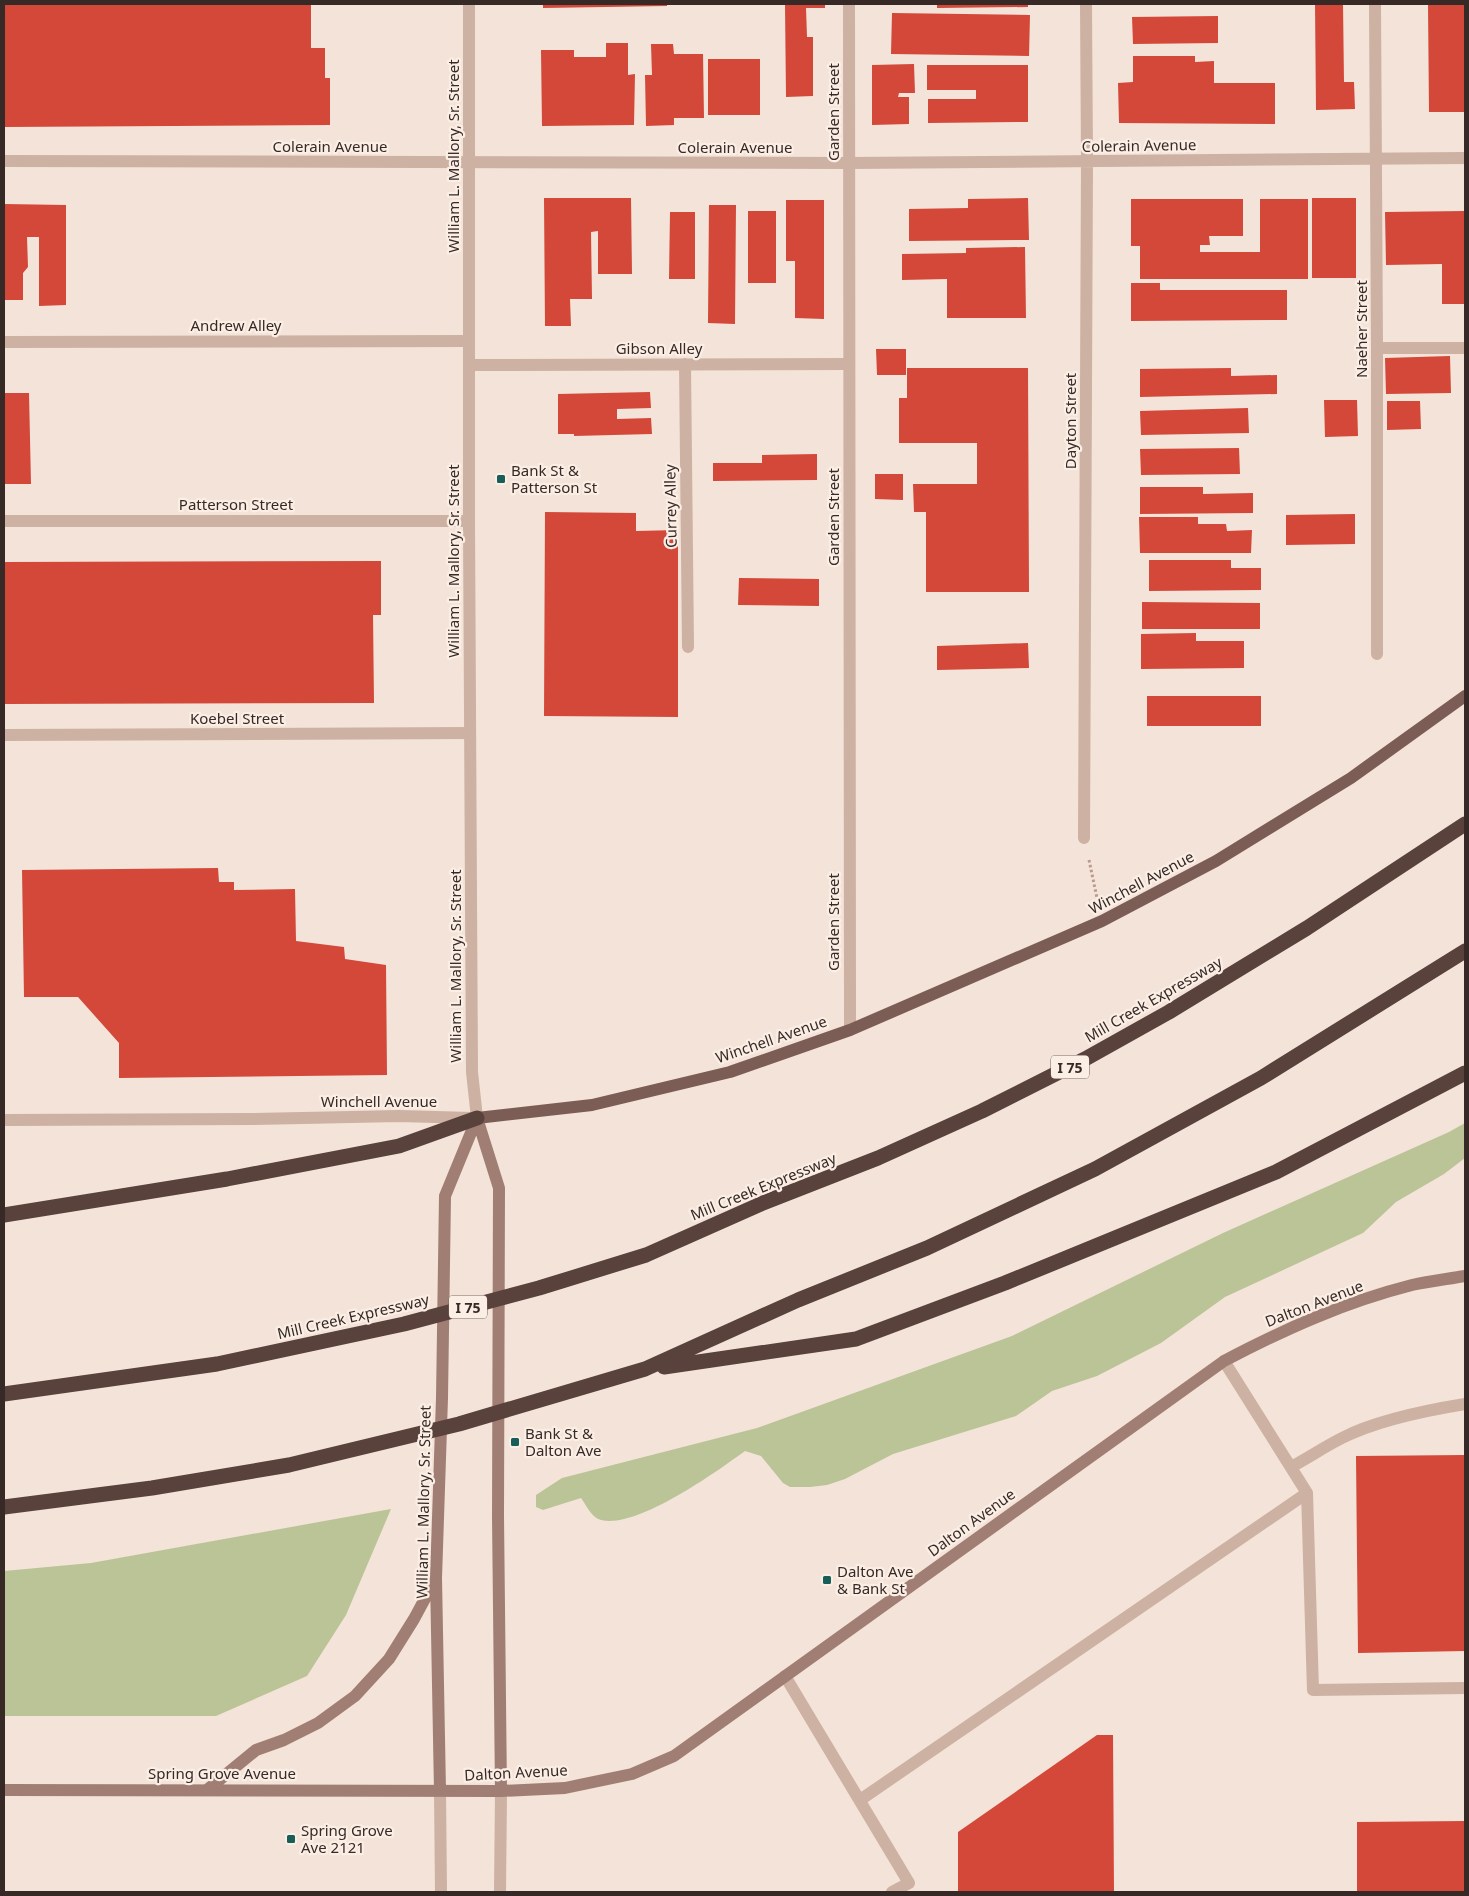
<svg xmlns="http://www.w3.org/2000/svg" width="1469" height="1896" font-family="'Noto Sans',sans-serif">
<style>
.green{fill:#bbc497}
.building{fill:#d34838}
.lines{fill:none;stroke-linecap:round;stroke-linejoin:round}
.path{stroke:#b99a8d;stroke-width:3;stroke-dasharray:2.5 2.5;stroke-linecap:butt}
.service{stroke:#cdb1a3;stroke-width:12}
.minor{stroke:#cdb1a3;stroke-width:12}
.tertiary{stroke:#cdb1a3;stroke-width:12}
.secondary{stroke:#a17e74;stroke-width:12}
.primary{stroke:#7b5d55;stroke-width:12}
.motorway{stroke:#59413c;stroke-width:15}
.poi-dot{fill:#175d58;stroke:#fbeee5;stroke-width:2}
.labels{text-anchor:middle;dominant-baseline:central;stroke-width:4.5;stroke-linejoin:round;paint-order:stroke}
.shield{fill:#fbeee5;stroke:#72645f;stroke-width:1}
.shield-label{font-size:14px;font-weight:bold;fill:#372926}
.street-label{font-size:15px;fill:#372926;stroke:#fbeee5}
.poi-label{font-size:15px;fill:#372926;stroke:#fbeee5;text-anchor:start}
</style>
<rect width="100%" height="100%" fill="#f4e3d8"/>
<path class="green" d="M1465,1123v35l-21,16 -48,28 -33,31 -138,64 -64,46 -64,33 -45,15 -36,25 -123,38 -48,25 -18,6 -17,2h-20l-7,-4 -22,-27 -16,-5c-29,21 -108,78 -144,69 -9,-2 -15,-15 -20,-22l-38,12 -7,-3v-12l26,-17 195,-50 255,-92 211,-103 226,-101z
M391,1509l-45,106 -39,61 -91,40h-212v-145l87,-8z"/>
<path class="building" d="M4,4h307v44h14v30h5v47l-326,2z
M543,4h124v2l-124,2z
M785,4h40v4h-19l1,29h6v59l-27,1z
M937,4h91v3l-91,1z
M1315,4h28l1,78h10l1,27 -39,1z
M1428,4h37v108h-36z
M892,13l138,2 -1,41 -138,-2z
M1218,16v27l-85,1 -1,-27z
M606,43h22v32l7,-1 -1,51 -92,1 -1,-76h33v7h32z
M651,44h22l1,10h29l1,64h-30v7l-28,1 -1,-51h7z
M1133,56h62v6l19,-1v22h61v41l-156,-1 -1,-40 15,-1z
M708,59h52v56h-52z
M914,64l1,29h-16l-1,4h11v27l-37,1v-60z
M927,65h101v57l-100,1v-24h48v-9h-49z
M544,198h87l1,76h-34v-43l-7,1 1,67h-22l1,27h-26z
M1028,198l1,42 -120,1v-32l59,-1v-9z
M1312,198h44v80h-44z
M1131,199h112v37h-34l1,9h-10v7h60v-53h48v80h-168v-33h-9z
M786,200h38v119l-29,-1v-57h-9z
M4,204l62,1v100l-27,1v-69h-12l1,30 -5,6v27h-19z
M709,205h27l-1,119 -27,-1z
M748,211h28v72h-28z
M1465,211v93h-23v-40l-56,1 -1,-53z
M670,212h25v67h-26z
M1025,247l1,71h-79v-39l-45,1v-26l64,-1v-5z
M1131,283h29v7h127v30l-156,1z
M876,349h30v26h-29z
M1450,356l1,37 -65,1 -1,-36z
M907,368h121l1,224h-103v-80h-12l-1,-28h64v-41h-78v-45h8z
M1231,368v8l46,-1v19l-137,3v-28z
M650,392l1,16 -34,1v10l34,-1 1,16 -78,2v-2h-16v-40z
M4,393h25l2,91h-27z
M1324,400h33l1,36 -33,1z
M1387,401h33l1,28 -34,1z
M1248,408l1,25 -108,2 -1,-24z
M1239,448l1,26 -99,1 -1,-26z
M817,454v26l-104,1v-18h49v-8z
M875,474h28v26l-28,-1z
M1140,487h63v7l50,-1v20l-113,1z
M545,512l91,1v18l42,-1v187l-134,-1z
M1355,514v30l-69,1v-30z
M1139,517h59v7h28l1,7 25,-1 -1,23h-111z
M1149,560h82v8h30v22l-112,1z
M381,561v54h-8l1,88 -370,1v-142z
M739,578l80,1v27l-81,-1z
M1142,602l118,1v26h-118z
M1196,633v8h48v27l-103,1v-35z
M1028,643l1,25 -92,2v-24z
M1147,696h114v30h-114z
M218,868l1,14h15v8l61,-1 1,52 48,6 1,12 41,6 1,110 -268,3v-35l-41,-46h-54l-2,-127z
M1465,1455v196l-107,2 -2,-197z
M1097,1735h16l1,157h-156v-60z
M1465,1821v71h-108v-70z"/>
<g class="lines">
<path class="path" d="M1089,860l8,38"/>
<path class="service" d="M1375,4l2,344v306
M4,342l465,-1
M1377,348h88
M685,364l3,283
M469,365l380,-1
M4,735l466,-2
M1291,1467c17,-9 33,-20 51,-29 33,-17 86,-28 123,-34
M1307,1493l6,197 152,-2
M785,1676l124,207 -17,9
M860,1800l447,-307 -83,-132"/>
<path class="minor" d="M849,4l1,1026
M4,161l845,2 616,-5
M4,521h465
M1084,838l3,-676 -1,-158
M4,1120l247,-1 148,-3 73,2
M440,1791l1,101
M500,1892l1,-101"/>
<path class="tertiary" d="M469,4v517l2,377 1,174 5,46"/>
<path class="secondary" d="M477,1118l22,70 -1,328 3,275
M4,1790l497,1 64,-3 67,-14 42,-18 550,-395c61,-32 121,-59 188,-76 18,-4 36,-6 53,-9
M207,1790l49,-40 28,-10 34,-17 37,-27 34,-37 25,-40 21,-39
M440,1791l-4,-213 6,-180 3,-202 32,-78"/>
<path class="primary" d="M477,1118l115,-13 138,-33 120,-42 252,-109 114,-60 135,-83 114,-82"/>
<path class="motorway" d="M4,1215l223,-36 172,-33 78,-28
M664,1367l192,-28 149,-56 271,-111 189,-99
M4,1394l213,-30 187,-40 135,-36 107,-33 117,-52 115,-45 104,-47 103,-52 84,-47 138,-84 158,-104
M4,1507l148,-19 137,-23 170,-41 186,-55 153,-69 129,-52 168,-79 166,-91 204,-127"/>
</g>
<g class="poi-dot">
<rect x="496" y="474" width="10" height="10" rx="2.5"/>
<rect x="510" y="1437" width="10" height="10" rx="2.5"/>
<rect x="822" y="1575" width="10" height="10" rx="2.5"/>
<rect x="286" y="1834" width="10" height="10" rx="2.5"/>
</g>
<g class="labels">
<g class="shield">
<rect x="1051" y="1055.5" width="38" height="23" rx="4"/>
<rect x="449" y="1295.5" width="38" height="23" rx="4"/>
</g>
<g class="shield-label">
<text x="1070" y="1067">I 75</text>
<text x="468" y="1307">I 75</text>
</g>
<g class="street-label">
<text transform="translate(833 112) rotate(-90)">Garden Street</text>
<text transform="translate(1139 145) rotate(-1)">Colerain Avenue</text>
<text x="330" y="146">Colerain Avenue</text>
<text x="735" y="147">Colerain Avenue</text>
<text transform="translate(453 156) rotate(-90)">William L. Mallory, Sr. Street</text>
<text x="236" y="325">Andrew Alley</text>
<text transform="translate(1361 329) rotate(-90)">Naeher Street</text>
<text x="659" y="348">Gibson Alley</text>
<text transform="translate(1070 421) rotate(-90)">Dayton Street</text>
<text x="236" y="504">Patterson Street</text>
<text transform="translate(670 506) rotate(-91)">Currey Alley</text>
<text transform="translate(833 517) rotate(-90)">Garden Street</text>
<text transform="translate(453 561) rotate(-90)">William L. Mallory, Sr. Street</text>
<text x="237" y="718">Koebel Street</text>
<text transform="translate(1141 882) rotate(-28)">Winchell Avenue</text>
<text transform="translate(833 922) rotate(-90)">Garden Street</text>
<text transform="translate(455 966) rotate(-90)">William L. Mallory, Sr. Street</text>
<text transform="translate(1153 999) rotate(-30)">Mill Creek Expressway</text>
<text transform="translate(771 1039) rotate(-19)">Winchell Avenue</text>
<text x="379" y="1101">Winchell Avenue</text>
<text transform="translate(763 1186) rotate(-22)">Mill Creek Expressway</text>
<text transform="translate(1314 1303) rotate(-21)">Dalton Avenue</text>
<text transform="translate(353 1316) rotate(-13)">Mill Creek Expressway</text>
<text transform="translate(423 1502) rotate(-89)">William L. Mallory, Sr. Street</text>
<text transform="translate(971 1522) rotate(-36)">Dalton Avenue</text>
<text transform="translate(516 1772) rotate(-3)">Dalton Avenue</text>
<text x="222" y="1773">Spring Grove Avenue</text>
</g>
<g class="poi-label">
<text x="511" y="470">Bank St &amp;<tspan x="511" dy="17">Patterson St</tspan></text>
<text x="525" y="1433">Bank St &amp;<tspan x="525" dy="17">Dalton Ave</tspan></text>
<text x="837" y="1571">Dalton Ave<tspan x="837" dy="17">&amp; Bank St</tspan></text>
<text x="301" y="1830">Spring Grove<tspan x="301" dy="17">Ave 2121</tspan></text>
</g>
</g>
<rect width="1469" height="1896" fill="none" stroke="#372926" stroke-width="10"/>
</svg>
